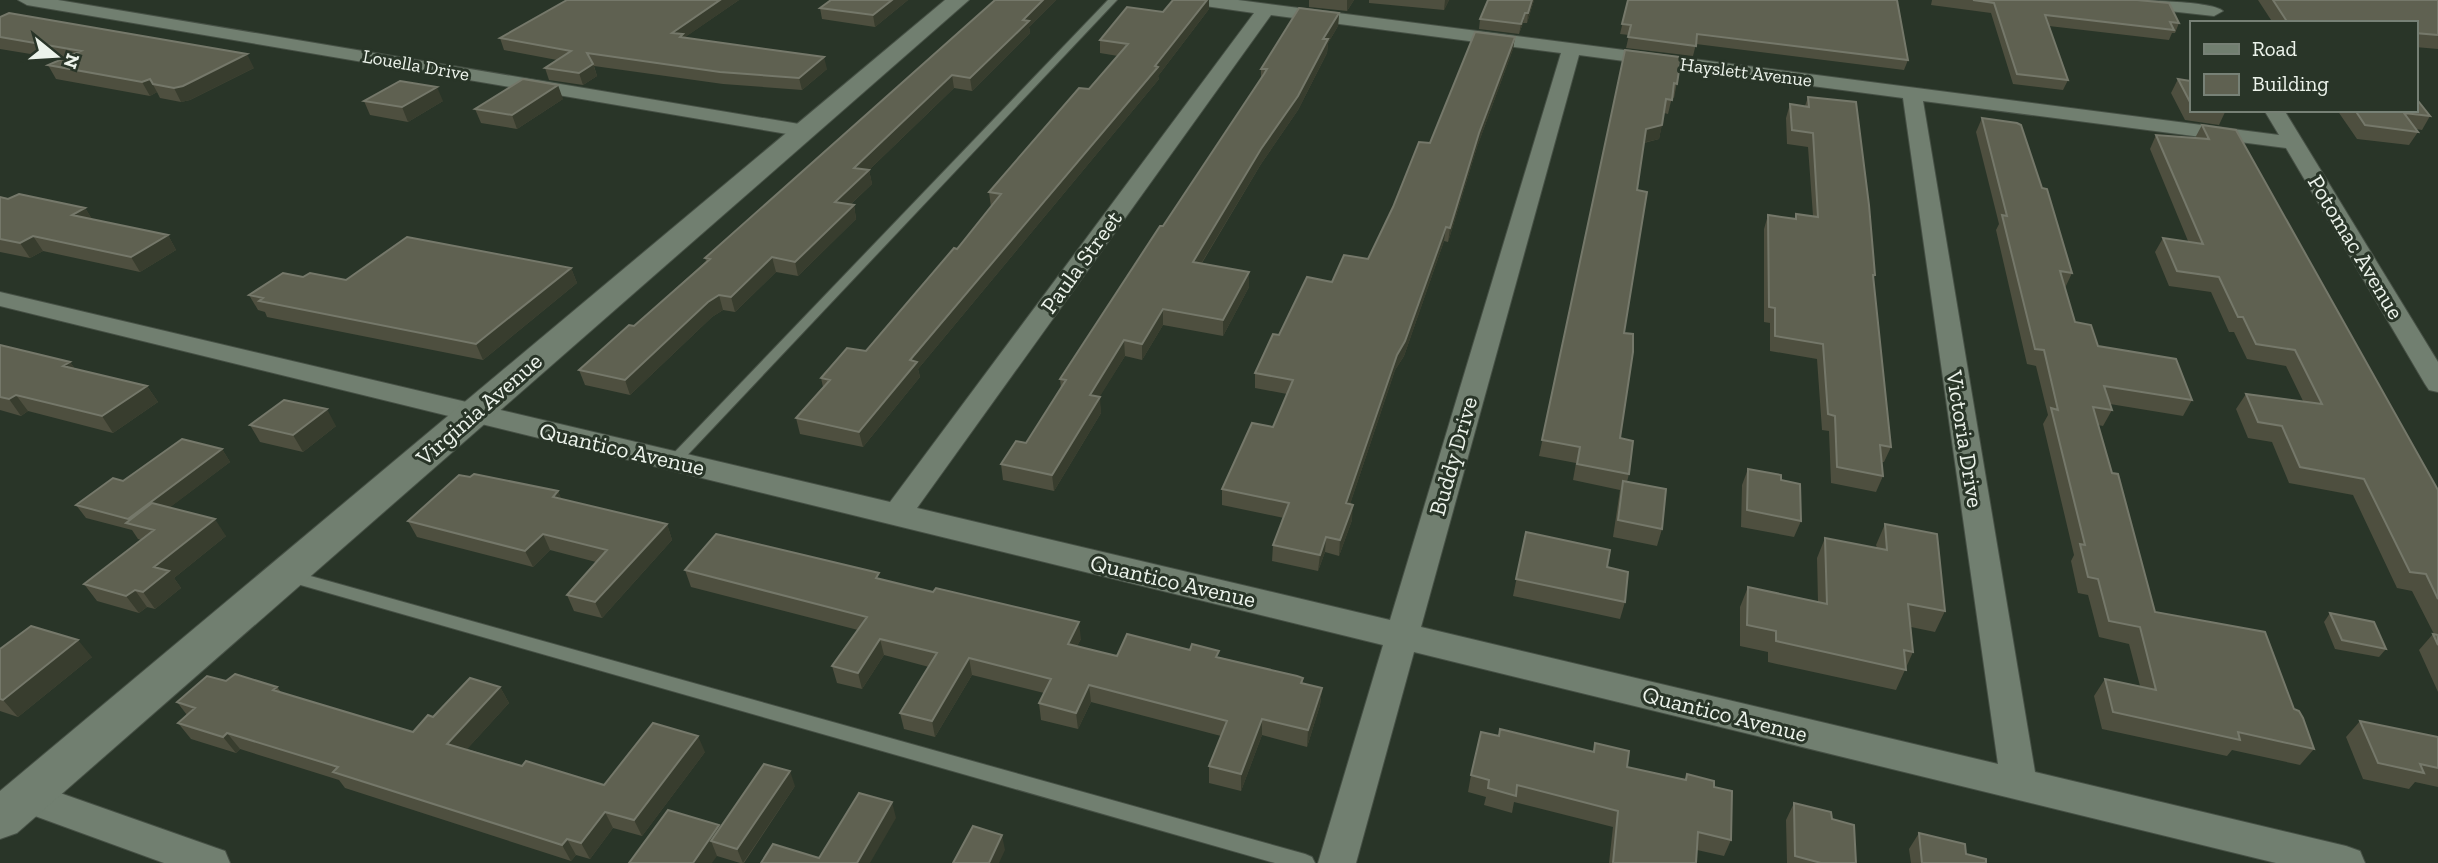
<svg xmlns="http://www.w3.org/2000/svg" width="2438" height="863" font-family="'Zilla Slab',serif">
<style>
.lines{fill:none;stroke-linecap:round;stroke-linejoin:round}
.service-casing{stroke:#465045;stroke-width:2}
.minor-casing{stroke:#465045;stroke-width:2}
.tertiary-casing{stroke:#465045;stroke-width:2}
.service{fill:#717f70;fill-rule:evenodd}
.minor{fill:#717f70;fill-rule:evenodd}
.tertiary{fill:#717f70;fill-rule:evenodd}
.wall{fill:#4e4f3f}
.shaded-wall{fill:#383d2e}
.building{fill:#5f6151;stroke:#75786a;stroke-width:2}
.labels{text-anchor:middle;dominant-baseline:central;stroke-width:6;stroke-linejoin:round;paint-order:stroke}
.far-street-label{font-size:19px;fill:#ecf3eb;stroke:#293528}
.street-label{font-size:23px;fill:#ecf3eb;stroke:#293528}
</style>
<rect width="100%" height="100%" fill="#293528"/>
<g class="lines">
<g class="service-casing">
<path id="service" d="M1108,0h9l-438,464h-10l-2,-3 2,-3z
M289,570l1016,284 7,3 3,6h-40l-992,-283 -2,-4 2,-4z"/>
</g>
<g class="minor-casing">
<path id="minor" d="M18,0h40l747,125 7,2 3,4 -3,4 -7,2 -778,-132z
M1189,0h49l1041,135 -15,-25h20l154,252v30l-9,-2 -4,-6 -139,-236 -363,-47 112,671 311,74 14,5 5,12h-89l-862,-211 -58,211h-38l65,-218 -1383,-339v-14l890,210 364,-489 -56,-8zM1271,15l290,38 -171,567 -473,-112zM1579,55l324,43 95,666 -577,-137z
M2106,0c21,0 105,0 117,11l-9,5 -99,-11z
M26,781l199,70 5,12h-66l-151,-55 -6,-11 6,-11z"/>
</g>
<g class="tertiary-casing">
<path id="tertiary" d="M945,0h24l-952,833 -17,6v-48z"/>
</g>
<use href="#service" class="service"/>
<use href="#minor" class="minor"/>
<use href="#tertiary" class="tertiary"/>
</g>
<path class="wall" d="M567,0h172l-54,37 142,32 -25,21 -79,-6 -129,-18 3,10 -14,9 -34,-5 -4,-12 12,-8 -53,-10 -4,-12z
M831,0h77l-33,27 -53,-8 -2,-11z
M995,0h61l-27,27 1,6 -58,58 -18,-3 -85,82 3,14 -21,20 3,1 2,14 -58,57 -22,-4 -41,40 -12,-2 -11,7 -82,78 -45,-10 -6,-15 55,-44 72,-65 -1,-3z
M1173,0h36v9l-51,67 1,3 -241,290 2,8 -57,70 -63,-13 -4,-16 27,-31 -2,-9 45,-27 91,-102 34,-42 -2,-15 100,-103 29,-33 -18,-3v-13l63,-28z
M1309,0h45l-7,11 -38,-4z
M1369,0h80l-5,10 -75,-7z
M1488,0h46l-7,23h-4l-4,11 -40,-5 1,-10z
M1628,0l280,60 -4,10 -208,-26 -3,12 -67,-8 3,-13 -9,-1z
M1932,0h205l42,23 -4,10h-3l-3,7 -120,-14 19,54 -5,10 -50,-6 -22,-71 -60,-8z
M2258,0h180v49l-23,-2v-24h-142z
M1339,13l-1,13 -10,17 -1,10 -29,57 -37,54 -59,99 47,9v15l-26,49 -60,-11 -21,35 -17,-4 -26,41 2,16 -47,78 -51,-11 -2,-16 25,-21 35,-55 -1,-9 201,-300v-10z
M0,17l254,51 -64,32 -9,2 -21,-4 -3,-6 -7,4 -94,-17 -8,-14 13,-6 -61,-10z
M1515,37l-2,12 -36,98 -29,95 -4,-1 -40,115 -9,14 -45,134 2,16 -13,36 -14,-4 -7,19 -46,-10 1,-16 11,-27 -62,-13v-16l51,-62 14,-33 -32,-6v-15l24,-38 53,-53 36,-23 62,-116z
M1625,50l70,9 -4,14 -12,-2 -5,27 -2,-1 -4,17 -4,-1 -5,26 -15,4 -7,47 -13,143 -4,105 9,36 -2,8 35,47 -5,17 -44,-9 7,-47 -47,-10 3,-17 -37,-7z
M2178,79l13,2v29h35l-7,15 -34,-5 -14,-27z
M1808,97l67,178 -2,5 18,167 -7,15h-2l1,14 -7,16 -45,-9 -2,-52 -7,-1 -5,-71 -47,-8v-28l-6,-1v-93l4,-14 27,4 1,-5 17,2 -5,-69 -21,-3 -1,-26 4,-14 15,2z
M563,99l-46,30 -36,-6 -6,-14z
M364,101h79l-35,21 -38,-7z
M2337,110h78l15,6 -8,14 -6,-1 2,3 -9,13 -52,-6z
M1982,118l60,70 30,85 -7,15 10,34 23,24 94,54 -9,16 -73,-12 2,6 -9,16 -5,-1 14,48 43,139 139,97 20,40 -14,16 -68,-15 -5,6 -125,-27 -8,-33 11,-17 35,7 -11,-42 -30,-7 -11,-42 -10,-2 -7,-32 3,-6 -31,-131 5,-9 -12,-49 -9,-2 -31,-134 3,-6 -23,-92z
M2202,125l236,365v202l-19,-42 14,-16h1l-22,-43 -15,-3 -44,-93 -64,-12 -17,-41 -24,-4 -12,-29 10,-15 57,7 -17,-35 -39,-7 -13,-27h-5l-18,-40 -42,-6 -14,-34 8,-14 25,3 -38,-92 6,-14 39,3z
M0,197l85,11 7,11 76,16 8,15 -36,22 -97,-21 -13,7 -30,-6z
M571,268l6,15 -94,77 -216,-43 -2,-5 -7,-2 -9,-15 54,-18 43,3z
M0,345l70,17 5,7 72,17 11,16 -45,31 -85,-22 -7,5 -21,-6z
M250,425l86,1 -33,26 -43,-10z
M222,449l8,13 -60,45 56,29 -52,42 7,10 -26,21 -8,-2 -8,6 -42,-12 -13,-17 57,-44 -3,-1 -6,-9 -46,-12 -10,-13 47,-24z
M1748,469l33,11 20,41 -7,16 -53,-10 1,-42z
M470,477l88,14 3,8 106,25 5,16 -70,78 -28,-7 -7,-16 29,-33 -46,-12 -17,17 -116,-30 -9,-16z
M1885,524l60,87 -10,21 -24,-5 2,25 -17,38 -128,-28v-10l-28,-6v-39l8,-20 70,15 -1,-44 8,-20 52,10 -1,-3z
M1526,532l81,35 18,35 -5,17 -107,-23z
M685,570l196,9 200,60 -4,7 40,10 102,1 84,21v6l19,4 -2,17 -13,42 -45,-12 -21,56 -32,-8v-17l12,-30 -130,-34 -13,27 -37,-9 -2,-17 5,-10 -72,-18 -37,62 -31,-8 -4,-16 29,-46 -45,-12 -22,34 -25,-6 -5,-17 26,-36 -167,-43z
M2330,613l56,36 -7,8 -44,-8 -11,-27z
M0,649l92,8 -74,60 -18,-6z
M226,681l51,6 4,5 132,40 20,-15 67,-30 9,16 -42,46 55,17 82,19 101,-33 -63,84 -29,-8 -23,31 -14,-4 -5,6 -226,-73 -6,-8 -99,-31 -4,4 -45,-14 -13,-16 9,-8 -10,-13z
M2360,721l78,16v50l-23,-5 -6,7 -46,-10 -17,-42z
M1499,736l94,15 2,-8 32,24 58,12 2,-5 27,13 17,53 -7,16 -27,-6 -1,13h-87l4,-36 -99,-25 -2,11 -28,-8 2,-8 -18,-5 3,-17z
M795,786l-51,77h-4l-23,-7 -88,7 90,-38 1,2z
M1794,803l38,16 24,44h-69l-1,-43z
M1919,833l47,21 20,9h-75l-2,-14z"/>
<path class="shaded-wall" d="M720,0h19l-55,38 -12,-5z
M892,0h16l-33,27 -2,-12z
M1043,0h13l-27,27 1,6 -58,58 -2,-13 53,-58z
M1207,0h2v9l-51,67 1,3 -241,290 2,8 -57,70 -4,-15 51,-72 245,-294z
M1347,0h7l-7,11z
M1445,0h4l-5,10z
M1532,0h2l-7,23 1,-10z
M1339,13l-1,13 -10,17 -1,10 -29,57 -37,54 -68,113v-15z
M1525,13l-2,10 -4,11 2,-10z
M1515,37l-2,12 -36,98 -29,95 2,-14 29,-95z
M247,54l7,14 -64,32 -9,2 -7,-14z
M824,57l3,12 -25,21 -3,-12z
M593,64l4,12 -14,9 -4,-12z
M952,75l2,13 -85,82 3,14 -34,32 -3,-14 19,-34z
M150,79l7,13 -7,4 -8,-14z
M558,85l5,14 -46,30 -5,-14z
M437,87l6,14 -35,21 -6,-15z
M1662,125l-3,14 -17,4 4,-14z
M854,205l2,14 -58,57 -3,-14z
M85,208l9,14 -22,-7z
M1446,227l-2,14 -40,115 -9,14 -50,149 1,-16 51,-148z
M168,235l8,15 -36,22 -9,-15z
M33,236l10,15 -13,7 -10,-15z
M772,257l4,15 -41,40 -4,-15z
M571,268l6,15 -94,77 -7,-16z
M1249,272v15l-26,49v-16z
M719,295l4,15 -11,7 -82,78 -5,-15 83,-78z
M1163,309v16l-21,35v-16z
M1124,340l1,16 -34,55 -1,-16z
M70,362l11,16 -18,-12z
M147,386l11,16 -45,31 -11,-17z
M16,395l12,16 -7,5 -12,-17z
M1100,397l1,16 -47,78 -2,-16z
M327,409l9,17 -33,26 -10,-17z
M222,449l8,13 -86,65 -12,-3 -4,-5z
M558,491l7,17 -12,-11z
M1353,505l-1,15 -13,36 1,-16z
M215,519l11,17 -52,42 7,10 -26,21 -12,-17 11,-25z
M667,524l5,16 -70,78 -7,-16z
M543,534l7,16 -17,17 -8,-16z
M1326,537l-1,15 -7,19 2,-16z
M135,590l12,17 -8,6 -13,-17z
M1079,622l2,17 -12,21 -1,-16z
M880,639l4,16 -22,34 -4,-16z
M78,640l14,17 -74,60 -15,-17z
M969,658l3,17 -37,62 -3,-16z
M1089,685l2,17 -13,27 -2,-16z
M500,687l9,16 -52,57 -10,-16z
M1322,688l-2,17 -13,42 1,-17z
M1262,719v16l-21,56v-17z
M227,733l13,16 -4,4 -13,-16z
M698,736l7,16 -63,84 -8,-16z
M790,771l5,15 -52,77 -6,-14z
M892,802l4,16 -26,45h-13z
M605,812l8,16 -23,31 -9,-16z
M719,825l7,17 -15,-1 6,15 -5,7h-19z
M1002,835l3,15 -6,13h-10z
M567,839l9,16 -5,6 -9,-16z"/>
<path class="building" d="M567,0h153l-48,33 11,1 -3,3 144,20 -25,21 -79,-6 -133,-19 6,11 -14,9 -34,-5 26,-17 -71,-13z
M831,0h61l-19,15 -53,-7z
M995,0h48l-20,20 6,1 -59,57 -18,-3 -98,93 15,2 -34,32 19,3 -59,57 -23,-5 -41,40 -12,-2 -11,7 -83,78 -46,-10 50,-45 5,1 76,-67 -5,-1z
M1173,0h34l-52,66 3,1 -248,293 7,2 -58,70 -63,-14 34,-38 -9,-2 26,-30 19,3 88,-103 3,1 44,-55 -12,-2 90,-104 10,1 39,-45 -28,-4 27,-33 36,5z
M1488,0h44l-4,13h-3l-4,11 -41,-5z
M1628,0h269l11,60 -211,-26 -1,12 -68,-9 3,-12 -9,-1z
M1973,0h164l32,3 10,20 -9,-1 4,8 -129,-15 23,65 -51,-6 -23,-71z
M2273,0h165v35l-23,-2v-10h-127z
M1299,8l40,5 -16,26h5l-30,57 -37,53 -68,113 56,10 -26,48 -60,-11 -21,35 -18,-4 -34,55 10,2 -48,78 -51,-11 15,-23 10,2 40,-63 -6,-1 100,-153h3l101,-152 3,-5h-6z
M9,13l238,41 -64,32 -9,2 -21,-4 -3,-5 -8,3 -94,-17 33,-14 -81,-14v-20z
M1475,32l40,5 -36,96 -29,95 -4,-1 -41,114 -8,14 -51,148 7,2 -13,35 -14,-3 -6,18 -47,-10 16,-42 -67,-14 30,-66 21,4 20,-47 -38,-7 18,-39 6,1 28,-58 25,5 12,-27 24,4 25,-52 26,-65 11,1z
M1625,50l70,9 -14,-2 -4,27 -3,-1 -2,17 -6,-1 -4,26 -16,4 -9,61 10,2 -23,141 9,1v18l-13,86 13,3 -4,33 -52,-10 3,-17 -38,-7z
M523,79l35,6 -46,30 -37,-6z
M2178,79l13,2v23z
M400,81l37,6 -35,20 -38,-6z
M1808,97l48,5 13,103 6,70h-2l18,172 -11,-2 3,31 -46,-9 -2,-51 -7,-2 -5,-70 -48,-8v-28l-6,-1 -1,-92 28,4v-5l22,3 -5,-84 -21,-3 -2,-26 19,3z
M2415,97l15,19 -26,-3 14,19 -53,-7 -10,-15h60z
M1982,118l35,5 4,2 21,63 5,1 25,84 -12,-2 15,51 16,3 7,21 78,13 16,41 -88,-14 8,24 -19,-3 19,66 6,1 37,138 110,20 29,77 5,2 4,7 11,31 -76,-17 2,8 -127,-28 -8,-33 51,11 -16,-63 -31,-6 -11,-42 -10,-2 -8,-33 5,1 -34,-137 7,2 -14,-60 -9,-1 -33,-134 5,1z
M2202,125l34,5 202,360v109l-12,-25 -16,-2 -46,-93 -64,-12 -18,-41 -24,-4 -12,-28 76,10 -27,-54 -39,-6 -13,-27h-5l-19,-40 -42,-6 -14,-33 40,6 -47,-109 53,4z
M19,194l66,14 -13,7 96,20 -37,22 -98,-21 -13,7 -20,-4v-42l8,2z
M407,237l164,31 -95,76 -217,-43 4,-3 -14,-3 34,-22 20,4 7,-4 36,7z
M0,345l70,17 -7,4 84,20 -45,30 -86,-21 -7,4 -9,-2z
M284,400l43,9 -34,26 -43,-10z
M182,439l40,10 -94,70 -52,-14 37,-27 10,3z
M1748,469l33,6v5l19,4 1,37 -54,-11z
M474,474l84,17 -5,6 114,27 -72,78 -28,-7 40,-45 -64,-16 -18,17 -117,-30 51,-46 11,2z
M1623,481l43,8 -4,40 -44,-9z
M152,503l63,16 -61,48 15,4 -26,21 -8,-2 -9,6 -42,-12 70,-54 -28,-7z
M1885,524l52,10 8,77 -37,-7 5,48 -9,-2 2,20 -130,-29v-10l-29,-6 1,-38 79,17 -2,-66 62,12z
M1526,532l84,18 -3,17 21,5 -3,30 -109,-23z
M716,534l163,39 -3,5 57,14 3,-4 143,34 -11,22 49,12 10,-22 63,16 2,-6 27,7 -3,6 81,19 6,2 -2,5 21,5 -14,42 -46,-11 -21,55 -32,-8 18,-45 -138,-36 -13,28 -37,-10 12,-24 -82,-21 -37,63 -32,-8 37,-60 -57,-14 -22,34 -26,-7 35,-49 -182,-47z
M2330,613l44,9 12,27 -44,-9z
M31,626l47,14 -75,60 -3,-1v-50z
M2433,634l5,1v10z
M235,674l42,13 -4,3 140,42 15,-17 5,2 37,-39 30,9 -53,57 75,22 4,-5 78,24 49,-62 45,13 -64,84 -29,-8 -24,31 -14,-4 -5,6 -229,-73 5,-5 -111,-34 -4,4 -45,-14 17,-15 -18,-6 30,-26 19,5z
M2360,721l78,16v31l-18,-4 4,9 -46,-10z
M1500,729l94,23 1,-9 34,8 -2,16 59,13 1,-6 27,7v6l18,4 -1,49 -33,-8 -2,31h-83l5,-52 -101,-26 -1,11 -28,-8 1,-8 -18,-5 10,-43 18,4z
M764,764l26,7 -53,78 -26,-8z
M859,793l33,9 -35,61h-96l12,-19 46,14z
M1794,803l37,9 1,7 22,6 2,38h-35l-26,-7z
M668,810l51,15 -26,38h-64z
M973,826l29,9 -13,28h-36z
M1919,833l46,11 1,10 20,5v4h-64z"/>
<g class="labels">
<g class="far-street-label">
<text transform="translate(416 65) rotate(10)">Louella Drive</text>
<text transform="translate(1746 72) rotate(7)">Hayslett Avenue</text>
</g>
<g class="street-label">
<text transform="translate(2356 247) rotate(59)">Potomac Avenue</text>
<text transform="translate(1081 262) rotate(-54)">Paula Street</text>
<text transform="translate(479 409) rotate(-41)">Virginia Avenue</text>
<text transform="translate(1965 439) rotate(81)">Victoria Drive</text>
<text transform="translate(622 449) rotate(13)">Quantico Avenue</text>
<text transform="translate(1453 456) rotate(-74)">Buddy Drive</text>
<text transform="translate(1173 581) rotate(13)">Quantico Avenue</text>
<text transform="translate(1725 714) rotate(14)">Quantico Avenue</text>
</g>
</g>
<rect x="2190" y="21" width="228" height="91" fill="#293528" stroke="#778176" stroke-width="2"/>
<rect x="2204" y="44" width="35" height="10" fill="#717f70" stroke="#778176" stroke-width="2"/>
<text x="2252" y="56" font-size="21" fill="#ecf3eb">Road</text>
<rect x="2204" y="74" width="35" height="21" fill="#5f6151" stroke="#778176" stroke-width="2"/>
<text x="2252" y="91" font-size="21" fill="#ecf3eb">Building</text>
<g transform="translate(56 56) rotate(108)" stroke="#293528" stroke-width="5" paint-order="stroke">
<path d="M0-5L12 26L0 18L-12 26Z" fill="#ecf3eb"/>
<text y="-10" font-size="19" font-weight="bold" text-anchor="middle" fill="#ecf3eb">N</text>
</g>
</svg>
